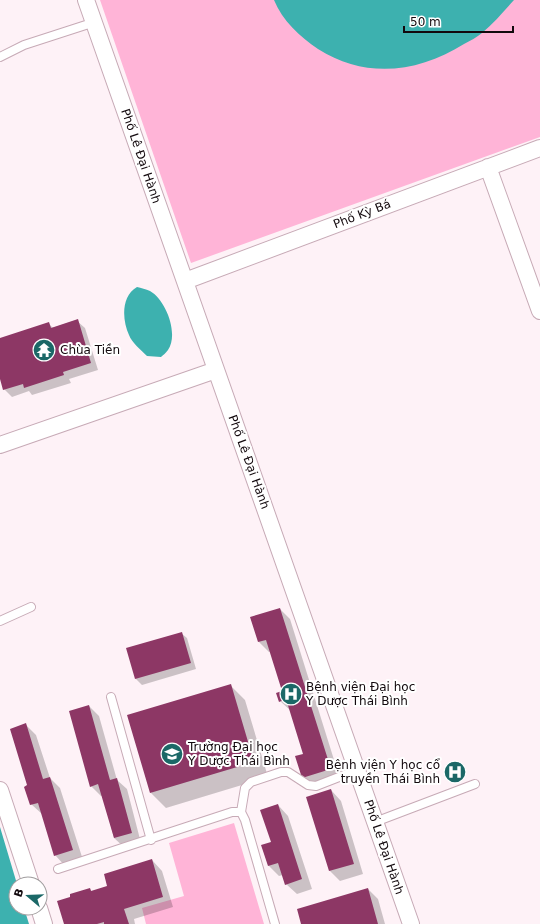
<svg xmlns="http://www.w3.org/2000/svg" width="540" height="924" font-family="'DejaVu Sans',sans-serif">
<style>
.green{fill:#ffb4d7}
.water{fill:#3db1af}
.shadow{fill:#0003}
.building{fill:#8d3765}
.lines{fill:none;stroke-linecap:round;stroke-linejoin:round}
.lane-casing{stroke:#c7aab6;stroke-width:10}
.street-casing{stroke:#c7aab6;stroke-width:18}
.lane{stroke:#fff;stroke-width:8}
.street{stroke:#fff;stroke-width:16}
.labels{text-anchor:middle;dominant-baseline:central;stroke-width:4;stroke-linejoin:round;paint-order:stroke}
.street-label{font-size:12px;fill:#12090d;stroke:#fff}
.poi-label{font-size:12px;fill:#12090d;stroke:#fff;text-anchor:start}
</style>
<rect width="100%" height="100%" fill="#fef2f7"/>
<path class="green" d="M100,0h440v137l-349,126z
M234,823l30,101h-118l-4,-16 42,-12 -15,-53z"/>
<path class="water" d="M274,0h240c-10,11 -20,23 -32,33 -5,4 -12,8 -18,11 -46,29 -99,35 -146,5 -18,-12 -36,-29 -44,-49z
M137,287c4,1 9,2 13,4 16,9 29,43 18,59 -2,3 -5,5 -7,7l-14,-1c-6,-6 -15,-13 -18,-21 -7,-15 -8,-39 8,-48z
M0,827l17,57 -1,24h8l5,16h-29z"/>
<path class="shadow" d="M77,321l8,7 13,42 -29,9 2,4 -39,12 -3,-4 -17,6 -8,-8 -4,-14v-36l49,-15 4,4z
M280,609l10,10 50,160 -26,9 -11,-10 1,-23 -13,-44 -11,-10 4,-9 -13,-41 -2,1 -10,-10 -8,-24z
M181,633l6,5 9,31 -54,16 -6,-6 -8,-31z
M230,685l15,15 23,77 -102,31 -15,-15z
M89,706l10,10 18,64 10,9 14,54 -16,5 -11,-10 -11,-42h-2l-10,-10z
M26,725l10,10 14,43 10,10 23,72 -18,6 -10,-11 -13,-41 -11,-10 -2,-18z
M331,790l10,11 22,73 -23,7 -10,-10 -22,-73z
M278,805l10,11 24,73 -15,5 -11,-10 -3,-9 -4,1 -10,-10 -7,-20 10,-4z
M152,860l10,11 11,36 -39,12 1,5h-70l7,-27 18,-8 2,3 16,-5z
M368,889l10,10 7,25h-83z"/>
<path class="building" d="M78,319l13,44 -28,9 1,3 -40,13 -1,-4 -20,6 -3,-11v-41l49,-16 2,6z
M280,608l51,161 -29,9 -7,-22 8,-2 -17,-55 -7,3 -3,-9 6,-2 -16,-51 -8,2 -8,-25z
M182,632l9,31 -56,16 -9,-31z
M231,684l23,78 -104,31 -23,-78z
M89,705l21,75 7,-2 15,55 -18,5 -16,-54 -8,3 -21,-76z
M26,723l17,56 7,-2 23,73 -19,6 -16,-53 -8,2 -6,-18 3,-2 -17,-56z
M331,789l23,75 -25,7 -23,-74z
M278,804l24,75 -17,6 -7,-22 -10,3 -7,-21 10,-3 -11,-32z
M152,859l11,38 -39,12 5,15h-25v-2l-7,2h-33l-7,-23 13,-4v-3l20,-6 1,3 16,-5 -3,-12z
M368,888l10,36h-77l-4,-15z"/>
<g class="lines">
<g class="lane-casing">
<path id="lane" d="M0,57l24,-12 71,-23
M0,621l31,-14
M111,697l40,143
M241,812l4,-24 6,-6 30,-10h7l20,13 8,1 41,-16
M375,822l100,-38
M58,869l174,-57h9l4,8 30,104"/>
</g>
<g class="street-casing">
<path id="street" d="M86,0l325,924
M488,167l52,144
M185,281l355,-133
M0,445l216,-75
M0,790l31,94
M39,908l5,16"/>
</g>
<use href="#lane" class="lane"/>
<use href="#street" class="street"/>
</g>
<defs>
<g id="temple-disc" transform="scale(1.15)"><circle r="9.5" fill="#1b6867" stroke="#fff"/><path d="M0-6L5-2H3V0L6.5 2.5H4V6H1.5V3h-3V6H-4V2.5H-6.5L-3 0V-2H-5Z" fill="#fff"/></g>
<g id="hospital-disc" transform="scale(1.15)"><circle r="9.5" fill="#1b6867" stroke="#fff"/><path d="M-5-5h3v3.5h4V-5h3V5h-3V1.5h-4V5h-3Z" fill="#fff"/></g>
<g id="university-disc" transform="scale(1.15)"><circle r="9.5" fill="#1b6867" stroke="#fff"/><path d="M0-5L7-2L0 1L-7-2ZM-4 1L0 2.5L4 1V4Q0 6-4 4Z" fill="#fff"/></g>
</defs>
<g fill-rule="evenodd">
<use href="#temple-disc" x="44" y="350"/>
<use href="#hospital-disc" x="291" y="694"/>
<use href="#university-disc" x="172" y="754"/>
<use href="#hospital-disc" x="455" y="772"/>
</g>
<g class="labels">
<g class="street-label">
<text transform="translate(141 156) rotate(71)">Phố Lê Đại Hành</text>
<text transform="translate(362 214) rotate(-21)">Phố Kỳ Bá</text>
<text transform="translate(249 462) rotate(70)">Phố Lê Đại Hành</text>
<text transform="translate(384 847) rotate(71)">Phố Lê Đại Hành</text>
</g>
<g class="poi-label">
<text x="60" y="350">Chùa Tiền</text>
<text x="306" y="687">Bệnh viện Đại học<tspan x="306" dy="14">Y Dược Thái Bình</tspan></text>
<text x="188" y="747">Trường Đại học<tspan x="188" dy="14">Y Dược Thái Bình</tspan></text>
<text x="440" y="765" text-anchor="end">Bệnh viện Y học cổ<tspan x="440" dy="14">truyền Thái Bình</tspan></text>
</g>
</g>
<g transform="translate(28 896) rotate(289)"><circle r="19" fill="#ffffff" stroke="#a09d9e"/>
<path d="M0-3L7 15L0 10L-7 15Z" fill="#1b6867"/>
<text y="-6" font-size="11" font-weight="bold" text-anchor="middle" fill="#12090d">B</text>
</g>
<path d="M404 26v6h109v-6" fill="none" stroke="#12090d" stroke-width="2"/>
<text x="410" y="26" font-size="12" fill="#12090d" stroke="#ffffff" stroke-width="3" paint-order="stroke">50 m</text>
</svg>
